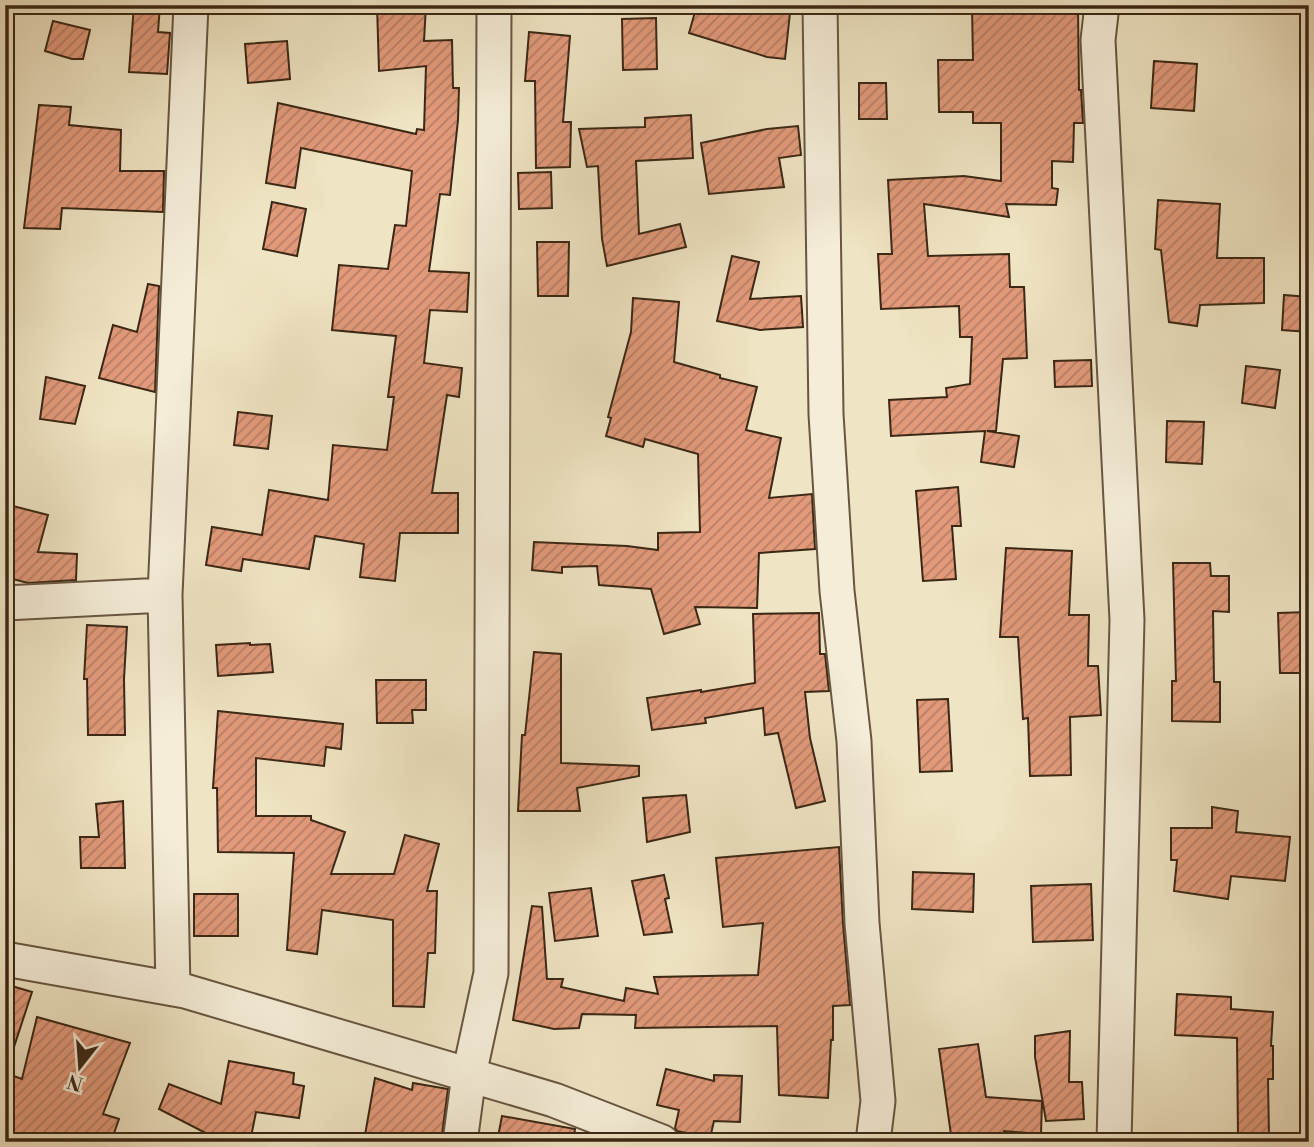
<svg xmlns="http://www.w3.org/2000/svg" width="1314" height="1147" font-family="'Libre Bodoni',serif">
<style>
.building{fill:url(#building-hatch);stroke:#3b2714;stroke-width:2}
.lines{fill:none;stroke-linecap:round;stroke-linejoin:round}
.minor-casing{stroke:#685640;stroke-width:37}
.minor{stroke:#f5edd8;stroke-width:33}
</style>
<defs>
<pattern id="building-hatch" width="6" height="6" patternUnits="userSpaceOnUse" patternTransform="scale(1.75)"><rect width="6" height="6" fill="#e29a7b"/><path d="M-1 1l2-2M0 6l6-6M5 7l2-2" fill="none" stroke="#b87e64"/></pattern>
</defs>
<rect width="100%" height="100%" fill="#efe4c3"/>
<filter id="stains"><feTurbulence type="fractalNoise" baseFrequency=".00286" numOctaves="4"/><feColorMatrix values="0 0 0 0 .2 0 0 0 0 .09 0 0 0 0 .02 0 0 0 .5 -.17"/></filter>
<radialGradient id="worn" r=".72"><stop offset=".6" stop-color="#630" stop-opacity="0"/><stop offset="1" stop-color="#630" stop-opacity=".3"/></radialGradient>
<path class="building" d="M134,5h26l-2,27 12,1 -3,41 -38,-2z
M377,5h49l-2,36 28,-1 1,48h6l-1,32 -8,75 -10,-1 -11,77 40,2 -2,39 -37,-2 -6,53 38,5 -3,29 -12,-2 -15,98h26v40h-58l-5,48 -35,-4 4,-33 -49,-8 -6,33 -66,-10 -2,12 -35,-6 6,-38 50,8 7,-45 59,10 5,-55 54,5 7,-53h-6l8,-61 -64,-6 7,-65 49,4 7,-44 11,1 6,-55 -111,-23 -6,40 -29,-5 12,-80 138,31 1,-5 7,1 2,-64 -47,5z
M697,5h52l-2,4 43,4 -5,46 -18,-2 -78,-24z
M1078,6l1,84h2l2,33h-9l-1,39 -21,-1v27l6,1 -2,16 -50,-1 3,13 -85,-13 4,52 81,-2 1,33h14l3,71 -24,1 -7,72h-9l32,5 -5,31 -33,-5 4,-31 -94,5 -2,-36 58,-3 -1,-9 24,-4 2,-47h-12l-1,-31 -78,3 -3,-55h14l-4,-74 76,-4 37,5v-58h-28v-11h-34l-1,-52h35l-1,-53z
M656,18l1,51 -34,1 -1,-51z
M53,21l37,9 -7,29h-11l-27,-8z
M529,32l41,4 -7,86h8l-1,45 -34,1 -1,-87h-10z
M287,41l3,38 -42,4 -3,-39z
M1154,61l43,3 -3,47 -43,-3z
M859,83h27l1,36h-28z
M39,105l32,2 -2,18 52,5 -1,41h44l-1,41 -101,-4 -2,21 -36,-1z
M691,115l2,43 -57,3 3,73 41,-10 6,23 -79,19 -5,-27 -4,-73 -11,1 -8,-38 66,-2v-9z
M798,126l3,29 -22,3 5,29 -75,7 -8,-51 66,-14z
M551,172l1,36 -33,1 -1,-36z
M1158,200l62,4 -3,54h47v45l-64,2 -3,21 -28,-4 -8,-72 -6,-1z
M272,202l34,7 -9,47 -34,-7z
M537,242h32l-1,54h-30z
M732,256l27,6 -9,37 51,-3 2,31 -43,3 -43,-9z
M148,284l11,2 -4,106 -56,-14 14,-53 24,7z
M1284,295l25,2v35l-27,-2z
M633,298l46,4 -5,60 46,13v3l37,9 -11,43 35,8 -12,60 43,-4 3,55 -56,4 -2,55 -62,-1 5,17 -36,10 -13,-45 -52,-4 -2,-19 -35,1v6l-30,-3 2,-28 93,4 31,4v-17l42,-1 -2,-78 -53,-15 -2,8 -37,-11 5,-18 -3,-1 23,-85z
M1091,360l1,26 -37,1 -1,-26z
M1246,366l34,4 -5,38 -33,-5z
M46,377l39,9 -10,38 -35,-5z
M238,412l34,4 -4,33 -34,-4z
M1167,421l37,1 -2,42 -36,-2z
M958,487l3,39h-9l4,53 -33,2 -7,-90z
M9,505l39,10 -10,37 39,2 -1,26 -48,3 -23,-6v-60z
M1006,548l66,3 -3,64h20l-1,51h10l3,49 -31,2 1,58 -41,1 -2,-58 -5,1 -5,-82h-18z
M1173,563h37l1,13h18v36l-16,-1 1,71h6v40l-48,-1v-40h4z
M1309,612v61h-29l-2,-60z
M819,613l1,41h5l4,37 -24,1 5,46 15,63 -29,7 -18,-75 -13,2 -2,-27 -58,10 1,5 -54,7 -5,-32 54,-8v2l54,-9 -2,-69z
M87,625l40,2 -3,52 1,56h-37l-1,-56h-3z
M250,643v2l20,-1 3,28 -55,4 -2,-31z
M534,652l27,2v109l78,3v10l-62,12 3,23h-62l4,-76h3z
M376,680h50v30h-14l1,13h-36z
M948,699l4,72 -32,1 -3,-72z
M218,711l125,13 -2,25 -15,-2 -2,19 -68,-8v58h55v4l34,12 -14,42h63l11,-39 34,9 -12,47h10l-2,62h-7l-4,54 -31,-1v-86l-71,-10 -5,44 -30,-4 7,-97 -76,-1 -1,-64h-4z
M686,795l4,37 -43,10 -4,-44z
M123,801l2,67h-44l-1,-31h19l-3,-33z
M1212,807l26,4 -2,21 54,5 -5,44 -54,-5 -3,23 -54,-8 3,-31h-6v-32h41z
M839,847l4,77 7,81 -17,1v34h-2l-3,58 -49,-3 -2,-69 -142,2 1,-13 -54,-1 -3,14 -25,1 -41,-9 19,-114 10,1 5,72h16l-2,8 63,14 2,-13 32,6 -4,-17 104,-2 5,-52 -40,4 -7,-69z
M913,872l61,2 -1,38 -61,-3z
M664,875l5,23 -4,1 7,33 -28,3 -12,-54z
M1091,884l2,56 -60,2 -2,-56z
M591,888l7,48 -43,5 -6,-48z
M194,894h44v42h-44z
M5,984l27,8 -22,67 -5,-1z
M1177,994l54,3v12l42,3 -2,34h2v33h-5l1,57h-31l-1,-98 -62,-3z
M37,1017l93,26 -27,71 16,5 -8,23h-106v-69l17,6z
M1070,1031l-1,51h13l2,37 -38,2 -11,-64v-21z
M978,1044l8,53 56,4 -1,33 -37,-3 -1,11h-51l-13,-93z
M229,1061l65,12 -1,11 11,2 -5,32 -43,-6 -6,30h-27l-64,-33 10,-25 52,20z
M666,1069l48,12v-6l28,1 -2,46 -26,-1 -4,17 -33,-7 -2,-3 4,-18 -22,-5z
M375,1078l37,12 1,-7 35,6 -7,53h-46l-30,-7z
M502,1116l73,13 -2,13h-76z"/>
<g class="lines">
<g class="minor-casing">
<path id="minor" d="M820,5l6,409 11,177 17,150 8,182 16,178 -5,41
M1102,5l-4,35 29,580 -13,522
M5,603l160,-8
M5,959l180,32 369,109 108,42
M173,989l-8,-394 26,-590
M460,1142l9,-67 22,-102 3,-968"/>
</g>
<use href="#minor" class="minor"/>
</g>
<rect width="1314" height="1147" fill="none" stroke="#efe4c3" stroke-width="28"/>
<rect x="7" y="7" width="1300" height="1133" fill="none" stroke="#3b2714" stroke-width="3.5"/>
<rect x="14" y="14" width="1286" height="1119" fill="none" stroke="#3b2714" stroke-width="2"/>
<g transform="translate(80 1067) rotate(197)" stroke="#f5edd8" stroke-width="5" paint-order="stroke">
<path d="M0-5L12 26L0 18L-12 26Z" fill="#3b2714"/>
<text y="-10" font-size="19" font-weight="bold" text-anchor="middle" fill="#3b2714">N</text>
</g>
<rect width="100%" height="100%" filter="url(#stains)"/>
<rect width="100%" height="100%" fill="url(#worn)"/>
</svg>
